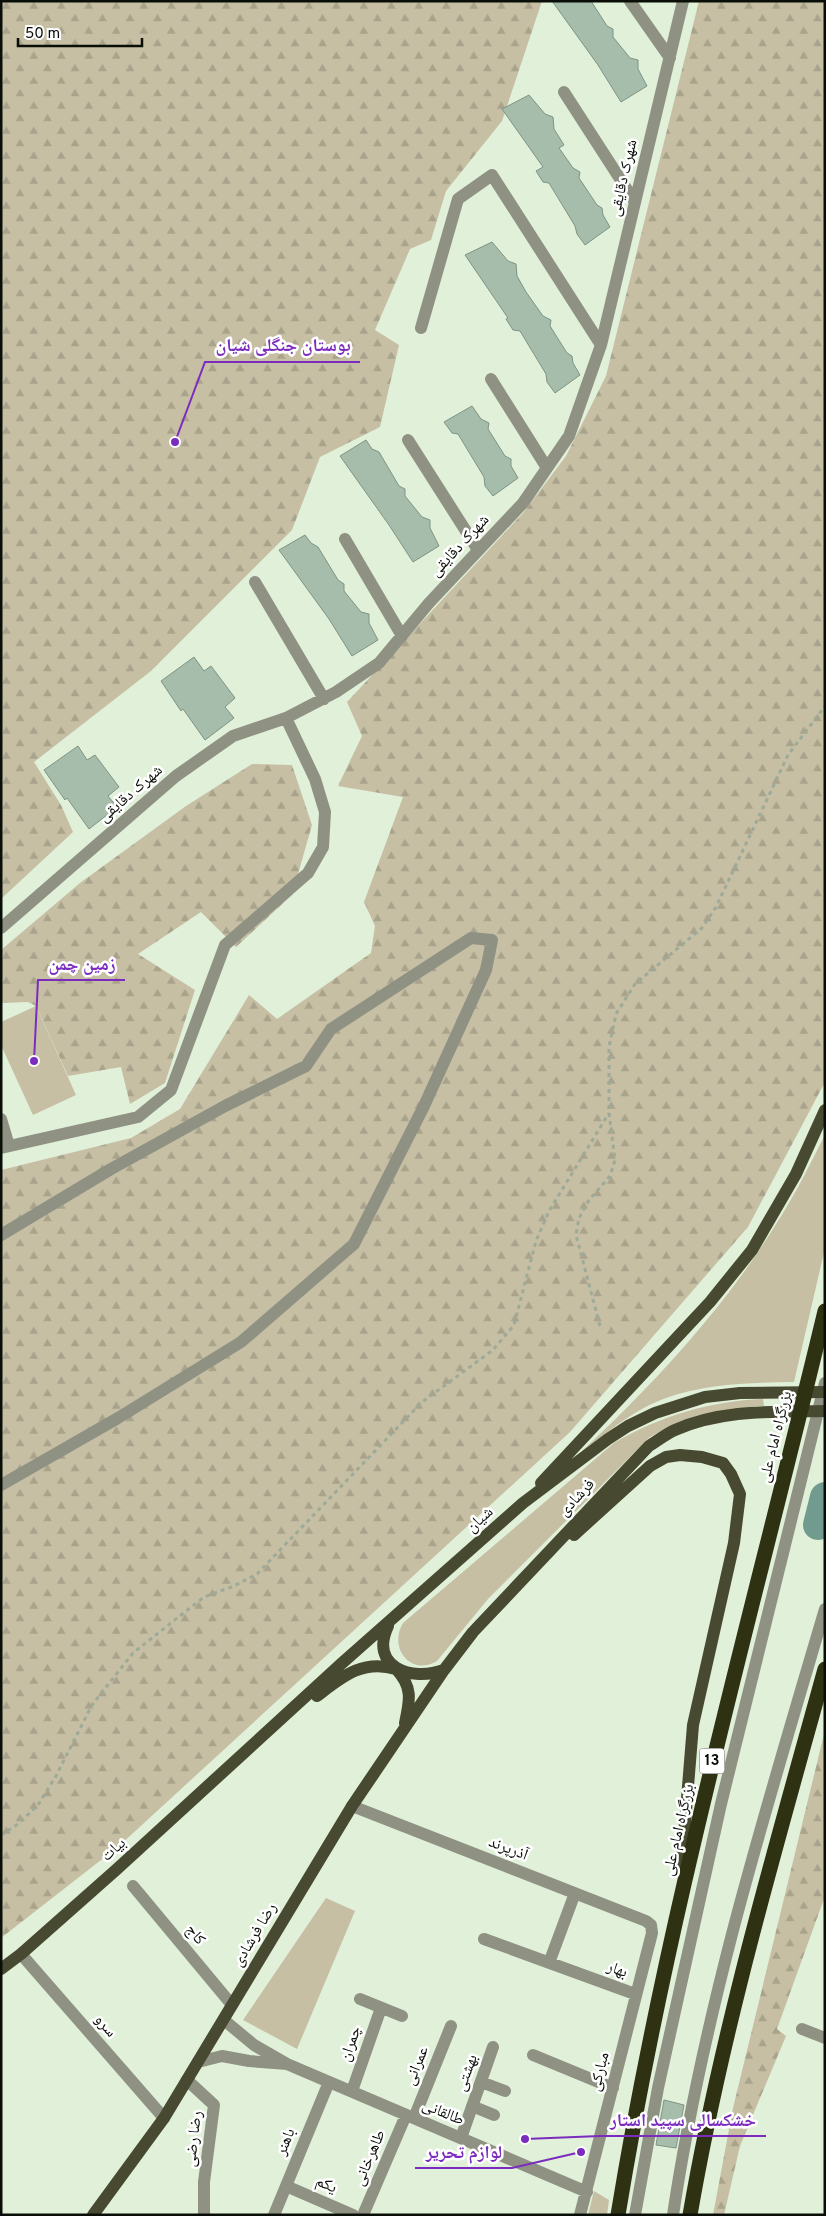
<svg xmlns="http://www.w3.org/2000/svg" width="826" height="2216" font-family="Overpass,'Noto Naskh Arabic',sans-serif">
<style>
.green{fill:#c6bfa4}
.forest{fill:url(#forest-firs)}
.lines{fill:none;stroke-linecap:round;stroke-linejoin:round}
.river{stroke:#729b8f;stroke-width:30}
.building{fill:#a6bdac;stroke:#7e9484}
.path{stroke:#9eaa98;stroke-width:3;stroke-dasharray:4 4;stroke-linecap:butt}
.minor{stroke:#8f9283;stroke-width:12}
.major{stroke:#474a30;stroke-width:12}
.highway{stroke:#2e3213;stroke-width:15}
.labels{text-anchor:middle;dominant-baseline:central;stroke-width:5;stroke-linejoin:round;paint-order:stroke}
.shield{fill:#fff;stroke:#535651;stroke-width:1}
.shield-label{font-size:15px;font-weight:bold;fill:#090e07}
.street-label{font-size:16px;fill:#090e07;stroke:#fff}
.leader{fill:none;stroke:#7b2cbf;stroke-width:2}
.callout-dot{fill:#7b2cbf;stroke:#fff;stroke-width:2}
.callout-label{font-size:18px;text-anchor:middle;font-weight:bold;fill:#7b2cbf;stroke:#fff;stroke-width:5;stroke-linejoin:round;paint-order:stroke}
</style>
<defs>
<pattern id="forest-firs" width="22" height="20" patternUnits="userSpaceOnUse" patternTransform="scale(1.25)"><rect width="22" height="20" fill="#c6bfa4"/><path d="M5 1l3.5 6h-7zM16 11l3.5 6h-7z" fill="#a9a38c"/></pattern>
</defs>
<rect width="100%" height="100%" fill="#e1f0d9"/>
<path class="green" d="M36,1006l40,89 -43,20 -32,-70v-23z
M825,1135v113l-31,134c-44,1 -86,1 -128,16 -31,11 -58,34 -84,53 73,-68 144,-145 196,-230 18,-28 32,-57 47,-86z
M763,1399l1,7c-42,3 -78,10 -114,31l-162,162 -51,62c-26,16 -49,-13 -34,-38l211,-180c46,-27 96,-42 149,-44z
M326,1898l29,13 -58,138 -54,-29z
M594,2191l15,9 -2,15h-19z"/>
<path class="forest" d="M1,1h541l-40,120 -56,70 -15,49 -21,9 -35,81 24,15 -19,82 -60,30 -28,73 -141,141 -117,91 27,43 12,27 -72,67z
M699,1h126v1081l-77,145 -178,205 -451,414 -118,92v-768l130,-32 49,-29 69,-114 28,24 94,-66 4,-27 -11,-24 39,-105 -65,-11 24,-50 -15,-34 176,-189 43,-57 40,-80z
M252,764l40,1 20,60 -20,70 -56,52 -35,-35 -63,42 57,36 -30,93 -35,21 -9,-37 -53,9 -32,-70 -8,-4 -27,1v-53l79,-67 106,-77z
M825,1730v166l-48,133 9,7 -46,110 -16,69h-11l20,-107z"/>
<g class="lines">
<path class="river" d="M818,1525l7,-28"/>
</g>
<path class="building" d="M552,1h39l16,25 6,3v8l17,21 8,2v9l9,17 -26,16 -23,-37z
M529,95l16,19 8,3 1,12 10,16 -5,3 14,20 7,4 -1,6 18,27 5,3 1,7 7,12 -25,18 -8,-11 -2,-8 -26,-43 -6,-1 -7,-11 7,-4 -41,-58z
M492,242l16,19 8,3 1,12 9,16 17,24 8,4 -1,6 17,27 5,3 1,7 7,12 -25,18 -8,-11 -1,-8 -26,-43 -7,-1 -7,-11 2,-1 -43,-63z
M472,406l9,13 8,4 -1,6 17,27 6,3v7l7,12 -25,18 -8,-10 -1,-9 -26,-43 -6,-1 -8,-11z
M366,440l6,9 7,3 20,34 6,3v7l17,21 8,3v8l9,18 -26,16 -24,-37 -49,-69z
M305,535l6,8 7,4 20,33 6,4v7l17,21 8,2v9l9,17 -26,16 -23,-37 -50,-69z
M194,657l10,14 7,-5 24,32 -10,9 9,11 -29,22 -22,-31 -2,2 -20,-30z
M78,746l9,14 8,-5 24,32 -11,9 9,11 -28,22 -22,-31 -2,2 -21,-30z
M664,2100l20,5 -8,43 -20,-3z"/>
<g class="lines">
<path class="path" d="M600,1326l-24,-91 3,-17 10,-18 21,-24 5,-16 -6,-47v-66l7,-33 19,-30 67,-56 14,-21 72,-152 37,-49
M1,1835l17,-11 20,-19 18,-29 36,-71 41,-52 71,-56 30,-11 23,-12 165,-172 71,-52 21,-25 22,-84 13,-30 60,-98"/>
<path class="minor" d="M630,1l40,57
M564,92l71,110
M421,328l37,-129 34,-24 109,170
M491,379l56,89
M408,440l70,110
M345,539l57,97
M255,582l69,117
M1,928l175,-152 57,-40 53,-18 50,-26 43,-29 50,-60 94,-100 46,-67 32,-91 82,-344
M1,1119l8,27
M1,1148l137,-31 33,-27 54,-145 83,-72 15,-26 2,-35 -10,-33 -29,-61
M1,1235l110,-66 114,-63 81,-40 25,-37 140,-91 21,2 -6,30 -62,136 -70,138 -113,98 -123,76 -117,67
M352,1806l294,115 5,4 1,8 -72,282
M133,1886l99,119
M484,1939l151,55
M21,1954l143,164
M549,1963l26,-70
M360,1999l42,17
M802,2029l23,9
M533,2055l80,33
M198,2062l24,-6 27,5 38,3 -33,-19 -30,-25
M287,2064l300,128
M187,2080l27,25 -10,77v33
M481,2082l24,9
M352,2091l29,-83
M472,2106l22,9
M414,2118l37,-92
M461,2138l32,-91
M286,2186l67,29
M274,2215l55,-133
M363,2215l43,-100
M635,2215l23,-127 63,-284 104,-421
M673,2215c31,-207 93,-406 152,-606"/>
<path class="major" d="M541,1483l169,-181 42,-52 44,-76 29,-64
M574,1535l76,-69 16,-9 14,-2 22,2 21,6 8,11 9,20 -6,49 -41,182 -12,147
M388,1626c-19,41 23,56 56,44
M317,1696c25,-19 45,-37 79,-27 17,18 14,31 9,54
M1,1969l20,-15 96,-85 224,-205 182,-161 85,-64 20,-13 27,-13 50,-16 35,-4 85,-1
M93,2215l71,-97 188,-312 92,-136 29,-38 176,-186c8,-5 17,-12 26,-16 47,-21 100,-18 150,-19"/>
<path class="highway" d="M618,2215c50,-306 135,-604 207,-904
M690,2215c32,-185 85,-365 135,-546"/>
</g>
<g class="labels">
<rect class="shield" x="699.5" y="1748.5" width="25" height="25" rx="4"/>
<g class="shield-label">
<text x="712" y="1761">13</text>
</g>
<g class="street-label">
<text transform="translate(624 178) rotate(-77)">شهرک دقایقی</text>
<text transform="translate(460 546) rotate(-47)">شهرک دقایقی</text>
<text transform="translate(131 794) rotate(-41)">شهرک دقایقی</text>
<text transform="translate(776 1437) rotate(-76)">بزرگراه امام علی</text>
<text transform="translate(577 1498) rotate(-47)">فرشادی</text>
<text transform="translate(480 1520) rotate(-42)">شیان</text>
<text transform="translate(679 1830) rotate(-77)">بزرگراه امام علی</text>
<text transform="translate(508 1849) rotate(21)">آذرپرند</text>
<text transform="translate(114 1850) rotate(-42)">بیات</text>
<text transform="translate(195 1935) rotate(50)">کاج</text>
<text transform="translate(255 1935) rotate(-59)">رضا فرشادی</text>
<text transform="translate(617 1970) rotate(20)">بهار</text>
<text transform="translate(105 2026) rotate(49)">سرو</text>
<text transform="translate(351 2044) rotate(-71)">چمران</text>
<text transform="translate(417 2066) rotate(-68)">عمرانی</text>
<text transform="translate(600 2072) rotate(-76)">مبارکی</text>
<text transform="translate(467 2073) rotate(-70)">بهشتی</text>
<text transform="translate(443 2113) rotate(23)">طالقانی</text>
<text transform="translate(194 2139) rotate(-83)">رضا رضی</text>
<text transform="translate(286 2142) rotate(-68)">باهنر</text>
<text transform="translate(370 2158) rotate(-67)">طاهرخانی</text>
<text transform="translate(326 2185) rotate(23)">یکم</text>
</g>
</g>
<path class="leader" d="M175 442L205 362H360M34 1061L38 980H125M525 2139L600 2136H766M581 2152L512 2168H415"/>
<g class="callout-dot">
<circle cx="175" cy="442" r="5"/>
<circle cx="34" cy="1061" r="5"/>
<circle cx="525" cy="2139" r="5"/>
<circle cx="581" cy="2152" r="5"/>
</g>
<g class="callout-label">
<text x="283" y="351">بوستان جنگلی شیان</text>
<text x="82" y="970">زمین چمن</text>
<text x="683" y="2126">خشکسالی سپید استار</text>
<text x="464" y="2158">لوازم تحریر</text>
</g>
<rect width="826" height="2216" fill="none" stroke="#090e07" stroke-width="5"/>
<path d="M18 38v8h124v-8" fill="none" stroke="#090e07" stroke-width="2.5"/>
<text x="25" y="38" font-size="15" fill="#090e07" stroke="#ffffff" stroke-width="4" paint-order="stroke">50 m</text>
</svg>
